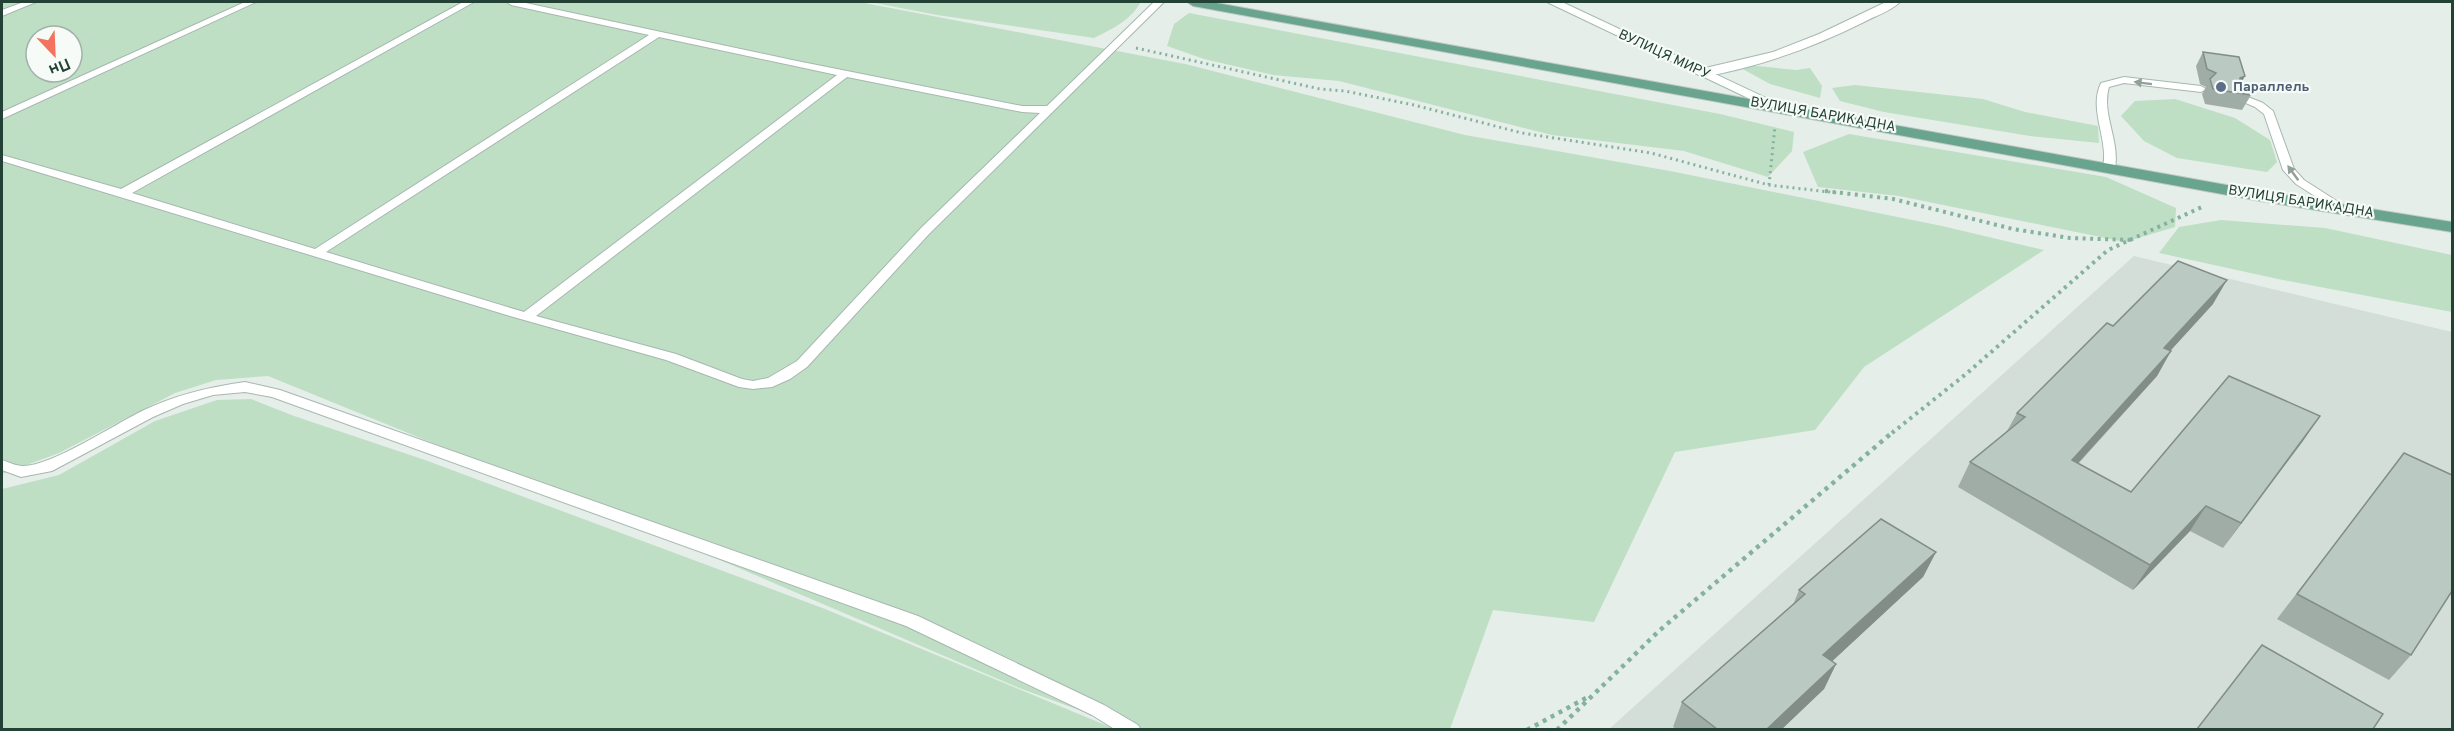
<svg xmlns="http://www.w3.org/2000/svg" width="2454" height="731" font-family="Overpass,sans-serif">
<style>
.built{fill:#d3ded8}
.green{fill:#bedfc4;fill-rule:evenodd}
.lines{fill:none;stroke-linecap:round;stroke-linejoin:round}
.lane-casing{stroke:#a7b7b0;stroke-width:2}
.street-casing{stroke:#a7b7b0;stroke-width:2}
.secondary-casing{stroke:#a3bab0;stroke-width:2}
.primary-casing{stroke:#c2cac7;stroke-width:2}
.path-far2{stroke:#85b29f;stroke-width:3;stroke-dasharray:2 4;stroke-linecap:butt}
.path-far1{stroke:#85b29f;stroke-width:4;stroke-dasharray:3 4.5;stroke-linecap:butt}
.path{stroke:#85b29f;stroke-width:4.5;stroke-dasharray:4 5;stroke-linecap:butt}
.lane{fill:#fff;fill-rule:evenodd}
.street{fill:#fff;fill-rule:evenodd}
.secondary{fill:#fff;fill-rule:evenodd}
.primary{fill:#69a48f;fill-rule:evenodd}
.wall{fill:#a0ada7}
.shaded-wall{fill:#828d88}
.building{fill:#bac9c2;stroke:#828d88;stroke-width:1.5}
.oneway{fill:#92a09a}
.service-dot{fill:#5c6f8a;stroke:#f6fbf8;stroke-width:2}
.labels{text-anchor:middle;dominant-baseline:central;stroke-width:4.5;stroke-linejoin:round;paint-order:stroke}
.far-street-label{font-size:14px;fill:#244136;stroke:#f6fbf8}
.far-service-label{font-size:14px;font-weight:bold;fill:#4e5e75;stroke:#f6fbf8;text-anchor:start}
</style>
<rect width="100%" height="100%" fill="#e5eee9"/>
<path class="built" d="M2134,256l318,76v397l-844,1z"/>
<path class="green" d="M2,2h857l326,62 280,71 205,36 272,55 102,24 -180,117 -49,63 -140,22 -81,170 -101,-12 -43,119h-319l-112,-41 -292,-125 -459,-187 -52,4 -41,13 -116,60 -57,21zM36,36h36v36h-36z
M870,2h263l7,1c-10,18 -28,26 -46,35l-157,-23z
M1189,13l531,101 74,18 -2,19 -24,26 -84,-26 -132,-16 -213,-54 -66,-6 -69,-16 -37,-13 7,-22z
M1747,65l49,5 14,-2 12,18 -2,12 -50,-14 -31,-17z
M1855,85l128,14 42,13 73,14 1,17 -69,-7 -146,-24 -44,-11 -8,-13z
M2175,99l60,19 35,22 7,22 -10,10 -90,-14 -33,-17 -23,-25 14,-15z
M1849,134l257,43 70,31 -1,19 -50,15 -226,-46 -81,-9 -15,-35z
M2221,220l104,8 127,27v57l-174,-33 -119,-26 20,-26z
M251,399l43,17 131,44 400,149 290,120 -1113,1v-241l57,-14 96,-54 62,-21z"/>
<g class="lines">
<g class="lane-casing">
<path id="lane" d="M24,2h12l-34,14v-6z
M245,2h11l-254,117v-7z
M463,2h11l-342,191 183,56 334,-214 -138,-30 -4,-3h14l271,58 230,46h25l107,-104h10l-235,232 -122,133 -17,12 -18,8 -19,2 -14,-2 -73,-27 -156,-44 -508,-155v-6l119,34zM659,37l178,38 -313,237 -198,-60zM847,77l175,35 18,1 -119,115 -124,133 -29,17 -15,3 -11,-2 -66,-25 -140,-38z
M2124,77l77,9 5,3 -5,3 -77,-9 -15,4c-8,27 11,53 6,81l-6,3 -6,-3c6,-29 -15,-58 -2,-85z
M2238,93l25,10 10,8 21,58 10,11 39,25 2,2 -2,2h-8l-39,-25 -13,-14 -19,-56 -9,-7 -21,-9v-4z
M245,382l35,8 638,226 186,89 34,20 3,5h-25l-24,-15 -186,-89 -634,-229 -27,-5 -32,3 -30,9 -30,13 -101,54 -31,6 -19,-7v-10c6,2 14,6 21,6 29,0 92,-42 121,-56 32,-15 65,-23 101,-28z"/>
</g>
<g class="street-casing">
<path id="street" d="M1886,2h14c-9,9 -25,14 -36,20 -52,26 -105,45 -162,55l-7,-4 2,-3 76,-18 46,-18z"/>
</g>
<g class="secondary-casing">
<path id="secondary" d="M1547,2h15l221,104 -7,4 -5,-1z"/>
</g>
<g class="primary-casing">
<path id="primary" d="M1187,2h24l1049,189 192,31v10l-192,-31 -1067,-195z"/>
</g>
<path class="path-far2" d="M1136,48l184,41 25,2 69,14 108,28 129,20 118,32 69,8
M1769,185l6,-59"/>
<path class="path-far1" d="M1825,191l68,8 120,30 57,9 62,2
M1892,433l74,-59 142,-124 96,-44"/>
<path class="path" d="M1527,730l59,-32
M1557,730l103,-100 234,-199"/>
<use href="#lane" class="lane"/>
<use href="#street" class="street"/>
<use href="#secondary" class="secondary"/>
<use href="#primary" class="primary"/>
</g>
<path class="wall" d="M2203,52l38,31 10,12 -9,15 -37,-6 -3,-10 4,-7 -6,-3 -4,-18z
M2213,304l-43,47h1l-14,25 -79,88 53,28 189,-76 -97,132 -33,-17 -57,59 -175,-103 12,-25 37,-31 10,-18 96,-87z
M2404,453l7,202 -22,25 -112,-61z
M1936,552l-13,25 -91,84 4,3 -12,25 -42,40h-106l-3,-2 9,-25 111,-97 6,-15z"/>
<path class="shaded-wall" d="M2245,76l-8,15 -5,2 8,-15z
M2227,280l-14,24 -63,69 14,-25z
M2171,351l-14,25 -99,109 14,-25z
M2320,416l-17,25 -80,107 18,-25z
M2206,506l-16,25 -57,59 17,-25z
M1936,552l-13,25 -111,103 11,-25z
M1836,664l-12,25 -42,40h-15z"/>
<path class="building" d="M2203,52l36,5 6,19 -5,2v5l8,5 3,7 -38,-6 -3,-10 6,-6 -9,-4z
M2178,261l49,19 -63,68 7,3 -99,109 59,32 98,-116 91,40 -79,107 -35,-17 -56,59 -180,-103 55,-45 -8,-4 90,-90 6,3z
M2404,453l48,22v116l-41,64 -114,-61z
M1881,519l55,33 -113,103 13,9 -69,65h-50l-35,-27 123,-108 -6,-4z
M2262,645l121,69 -10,15h-176z"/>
<defs><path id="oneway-solid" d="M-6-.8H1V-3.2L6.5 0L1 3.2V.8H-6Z" transform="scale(1.5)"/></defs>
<g class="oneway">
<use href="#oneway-solid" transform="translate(2143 83) rotate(-173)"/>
<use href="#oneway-solid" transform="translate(2293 173) rotate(-126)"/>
</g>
<circle class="service-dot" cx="2221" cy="87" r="6"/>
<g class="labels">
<g class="far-street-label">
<text transform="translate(1664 55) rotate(25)">ВУЛИЦЯ МИРУ</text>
<text transform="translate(1823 115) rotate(10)">ВУЛИЦЯ БАРИКАДНА</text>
<text transform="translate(2301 202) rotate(9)">ВУЛИЦЯ БАРИКАДНА</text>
</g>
<g class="far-service-label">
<text x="2233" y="87">Параллель</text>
</g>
</g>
<rect width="2454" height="731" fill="none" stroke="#244136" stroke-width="6"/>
<g transform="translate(54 54) rotate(157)"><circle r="28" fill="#f6fbf8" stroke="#a2b1aa" stroke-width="1.5"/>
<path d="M0-4.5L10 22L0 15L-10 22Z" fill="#f4735e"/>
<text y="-9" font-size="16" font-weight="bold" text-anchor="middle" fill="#244136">Пн</text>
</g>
</svg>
